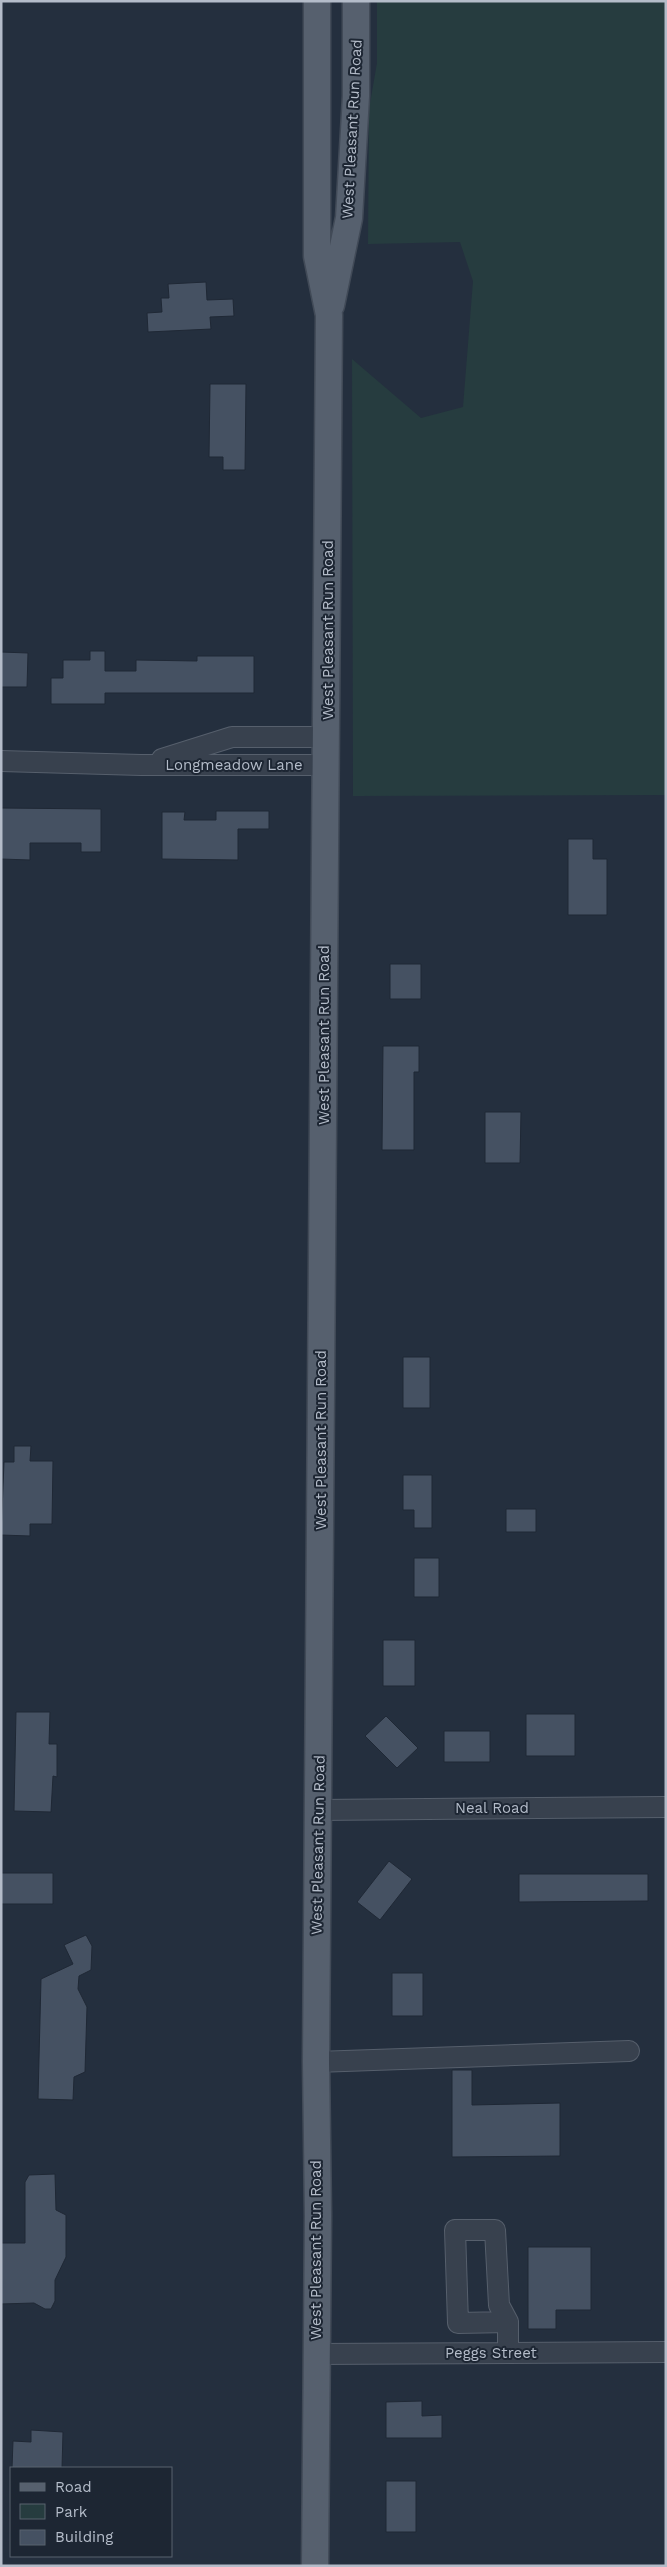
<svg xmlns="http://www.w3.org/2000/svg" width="667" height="2567" font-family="'Work Sans',sans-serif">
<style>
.green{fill:#263c3f}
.building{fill:#455162;stroke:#1f2835}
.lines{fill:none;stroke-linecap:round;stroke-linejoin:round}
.minor-casing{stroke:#565f6c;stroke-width:22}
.major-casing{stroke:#414a57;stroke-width:29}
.minor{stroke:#38414e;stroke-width:20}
.major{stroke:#56606e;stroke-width:26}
.labels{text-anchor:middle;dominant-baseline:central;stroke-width:4;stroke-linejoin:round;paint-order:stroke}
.street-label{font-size:15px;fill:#b4bcc9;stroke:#1d2633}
</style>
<rect width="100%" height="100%" fill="#242f3e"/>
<path class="green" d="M377,1h289v794l-313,1 -1,-437 69,59 42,-11 10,-126 -13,-39 -92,2 1,-135 8,-46z"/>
<path class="building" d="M206,282l1,18 26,-1 1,17 -24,1 1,12 -63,3 -1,-19 15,-1 -1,-14h8l-1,-14z
M210,384h36l-1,86h-22v-13h-14z
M90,651h15v20h31v-11l61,1v-5h57v37h-149v11h-54v-26h12v-18h27z
M1,652l27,1 -1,34h-26z
M1,808l100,1v43h-20v-9h-51v17l-29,-1z
M216,811h53v18h-31v31l-76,-1v-47h23l-1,8h32z
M568,839h25v20h14v56h-39z
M390,964h31v35h-31z
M383,1046h36v26h-5v78h-32z
M485,1112h36l-1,51h-35z
M403,1357h27v51h-27z
M14,1446h17l-1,15h23l-1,63h-22v12l-29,-1 3,-73h10z
M403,1475h29v53h-18v-18h-11z
M506,1509h30v23h-30z
M414,1558h25v39h-25z
M383,1640h32v46h-32z
M16,1712h34l-1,32h8v33l-4,-1 -2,36 -37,-1z
M526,1714h49v42h-49z
M386,1716l32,32 -21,20 -32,-32z
M444,1731h46v31h-46z
M389,1861l23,18 -32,41 -23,-18z
M1,1873h52v31h-52z
M519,1874h129v27l-129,1z
M86,1935l6,11 -1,24 -12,6 -1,13 9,18 -2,65 -11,5 -1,23 -35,-1 3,-120 32,-15 -9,-19z
M392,1973h31v43h-31z
M452,2070h20v35l88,-2v53l-108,1z
M55,2174l1,36 10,5v42l-11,23v21l-4,8h-6l-11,-6 -33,1v-61h24v-61l4,-7z
M528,2247h63v63h-35v19h-28z
M422,2401v15l20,-1v23h-56v-36z
M31,2430l32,2 -1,36h-50l1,-27 18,1z
M386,2481h30v51h-30z"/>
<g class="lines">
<g class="minor-casing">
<path id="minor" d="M162,759l70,-22h95
M1,761l140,4h186
M318,1810l348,-3
M316,2062l313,-11
M508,2322l-50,1 -3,-93h40l4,75 9,17v31
M316,2354l350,-2"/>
</g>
<g class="major-casing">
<path id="major" d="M331,305l18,-87 7,-122v-95
M315,2566l3,-350 -2,-154 13,-1747 -12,-59v-255"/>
</g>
<use href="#minor" class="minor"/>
<use href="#major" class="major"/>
</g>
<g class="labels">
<g class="street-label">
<text transform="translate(352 129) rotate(-87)">West Pleasant Run Road</text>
<text transform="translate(328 630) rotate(-90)">West Pleasant Run Road</text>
<text x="234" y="765">Longmeadow Lane</text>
<text transform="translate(324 1035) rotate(-90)">West Pleasant Run Road</text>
<text transform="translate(321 1440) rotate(-90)">West Pleasant Run Road</text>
<text x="492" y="1808">Neal Road</text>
<text transform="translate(318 1845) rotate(-89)">West Pleasant Run Road</text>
<text transform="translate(316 2250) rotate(-90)">West Pleasant Run Road</text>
<text x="491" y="2353">Peggs Street</text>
</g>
</g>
<rect width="667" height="2567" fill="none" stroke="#b4bcc9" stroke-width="5"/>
<rect x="10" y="2467" width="162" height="90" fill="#1d2633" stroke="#59626f"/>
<rect x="20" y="2483" width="25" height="8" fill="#56606e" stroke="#59626f"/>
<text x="55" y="2492" font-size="15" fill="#b4bcc9">Road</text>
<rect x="20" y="2504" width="25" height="15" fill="#263c3f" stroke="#59626f"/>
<text x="55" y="2517" font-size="15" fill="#b4bcc9">Park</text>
<rect x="20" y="2530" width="25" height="15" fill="#455162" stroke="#59626f"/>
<text x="55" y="2542" font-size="15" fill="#b4bcc9">Building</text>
</svg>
